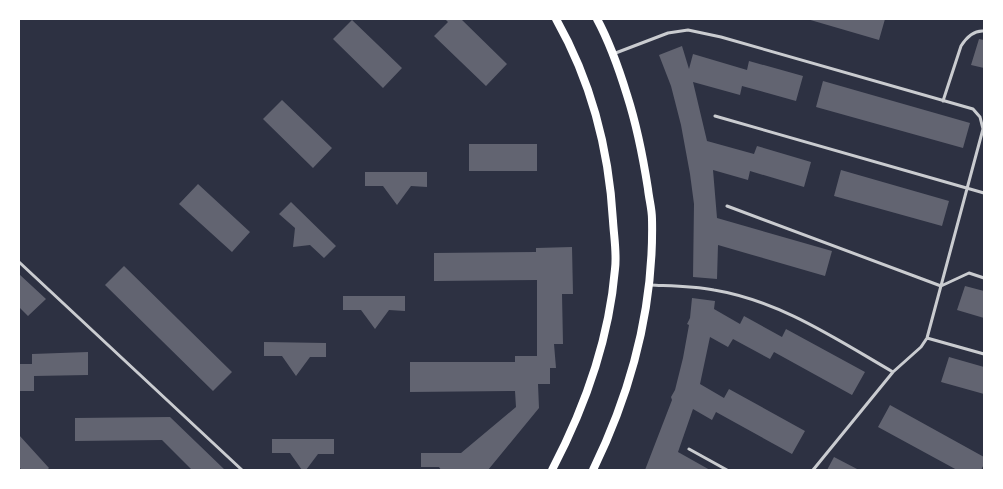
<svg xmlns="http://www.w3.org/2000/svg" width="1003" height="489" font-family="'Alegreya Sans',sans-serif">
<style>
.building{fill:#626471}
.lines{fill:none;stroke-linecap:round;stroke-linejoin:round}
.service{stroke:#caccd0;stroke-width:3}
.secondary{stroke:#fff;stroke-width:8}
</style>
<rect width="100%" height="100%" fill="#2d3142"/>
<path class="building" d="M445,19h16l46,45 -21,22 -52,-50 14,-14z
M807,19h78l-6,21z
M352,20l50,48 -19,20 -50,-49z
M979,39l5,1v28l-13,-3z
M682,46l7,23 4,-15 54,16 2,-9 54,15 -7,25 -54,-15 -2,9 -47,-13 14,59 47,13 3,-8 54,16 -7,25 -54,-16 -2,9 -35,-10 4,48 115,33 -7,25 -107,-31 -1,34 -24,-2 1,-73 -4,-30 -9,-49 -10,-39 -12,-31z
M823,81l147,42 -7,25 -147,-41z
M282,100l50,48 -19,20 -50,-49z
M469,144h68v27h-68z
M841,170l108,31 -7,25 -108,-30z
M365,172h62v15l-16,-1 -14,19 -14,-19h-18z
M198,184l52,48 -18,20 -53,-48z
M291,202l45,44 -12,12 -14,-13 -17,2 2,-19 -16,-14z
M572,247l1,47h-11l1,50h-9l2,24h-6v16h-12l1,24 -51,62h-47l-2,-3h-18v-14h40l55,-46 -1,-16 -105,1v-30h105v-6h22v-76l-103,1v-28l102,-1v-4z
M124,266l108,106 -19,19 -108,-106z
M19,274l27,25 -18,17 -9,-9z
M965,286l19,5v27l-27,-8z
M343,296h62v15l-16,-1 -14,19 -14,-19h-18z
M692,298l23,3 -1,8 26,15 4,-8 38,21 4,-8 79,43 -13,23 -78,-43 -4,7 -37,-20 -5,8 -18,-10 -10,47 24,14 5,-9 76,42 -13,23 -76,-42 -4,8 -19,-11 -15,43 32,18h-65l27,-70 -1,-3 4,-7 8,-32 6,-33 -2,-1 3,-6z
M264,342l62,1v14h-16l-14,19 -14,-20h-18z
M88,352v23l-54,1v15h-15v-27h13v-10z
M949,357l35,10v27l-43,-12z
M890,405l94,52v7l-3,6h-24l-79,-43z
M170,417l55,53h-33l-30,-30 -87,1v-23z
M19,435l30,33 -2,2h-25l-3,-3z
M272,439h62v15h-16l-12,16h-4l-12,-17h-18z
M834,457l25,13h-32z"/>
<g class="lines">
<path class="service" d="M613,54l55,-21 20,-3 33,7 252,72 7,8 3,12 -56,209 -6,9 -28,25 -80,98
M943,101l18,-55c5,-8 13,-16 23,-15
M715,116l269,77
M727,206l214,80 28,-13 15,5
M19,262l223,208
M650,285c21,1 43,1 64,5 66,11 122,49 179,82
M927,338l57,16
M689,449l38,21"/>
<path class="secondary" d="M552,470c33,-63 57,-129 63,-201 2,-15 -1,-32 -2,-48 -4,-71 -22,-140 -57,-202
M593,470c38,-78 61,-163 59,-251 0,-10 -3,-20 -4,-30 -5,-32 -11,-63 -21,-94 -8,-26 -17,-52 -30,-76"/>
</g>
<rect width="1003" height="489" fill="none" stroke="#ffffff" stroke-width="40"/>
</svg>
